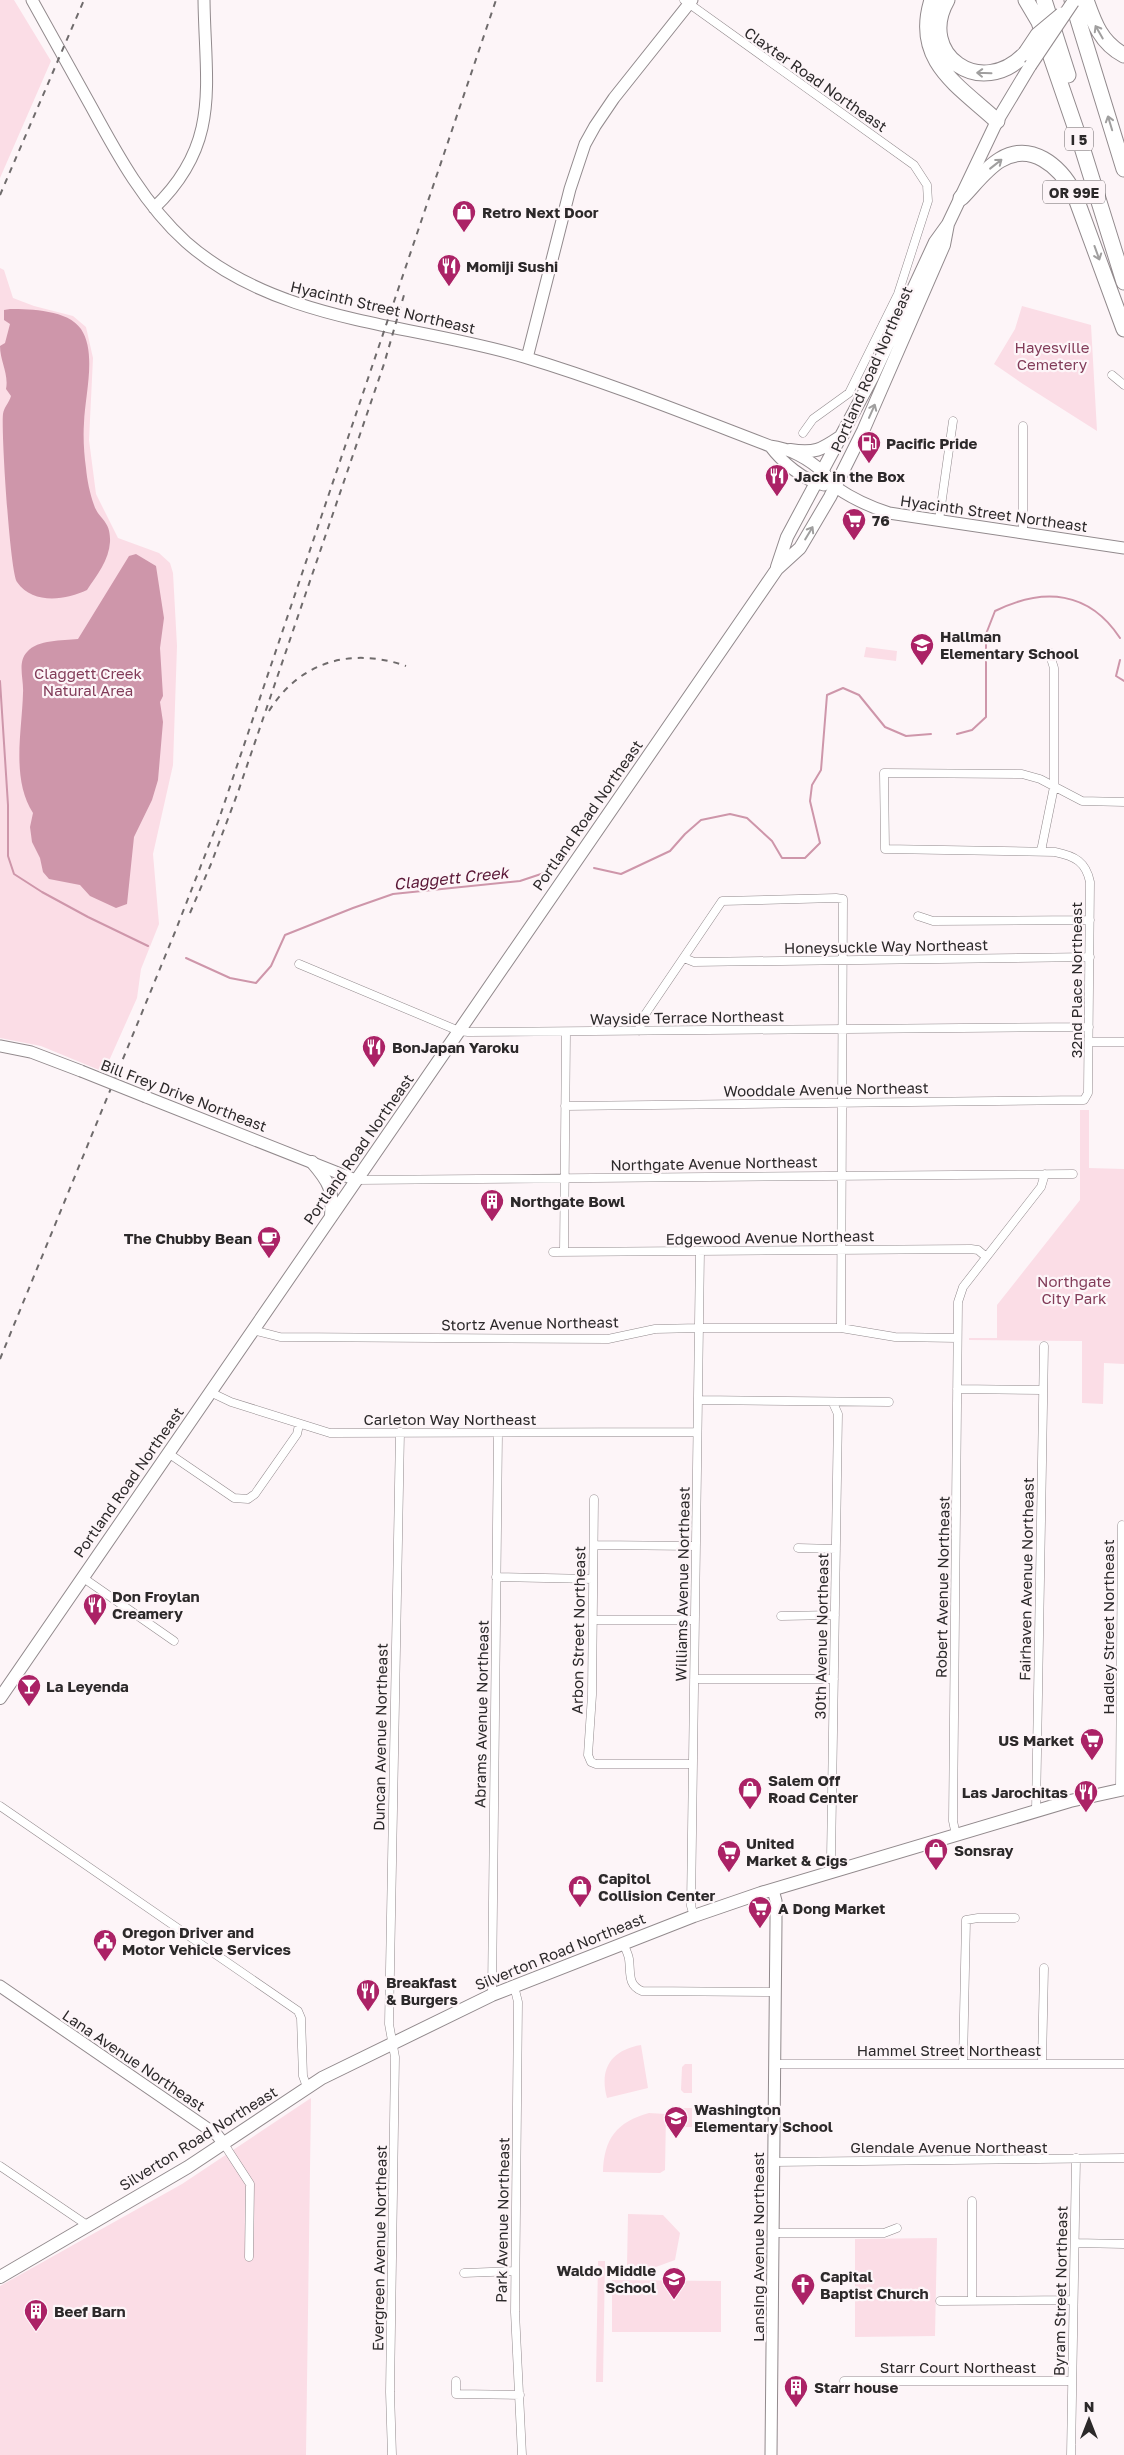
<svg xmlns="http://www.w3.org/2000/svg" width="1124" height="2455" font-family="'Golos Text',sans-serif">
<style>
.green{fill:#fbdde6}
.water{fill:#ce96aa}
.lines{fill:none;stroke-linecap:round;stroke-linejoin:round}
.stream{stroke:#ce96aa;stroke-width:2}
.street-casing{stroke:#928a8d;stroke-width:9}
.secondary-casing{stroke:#928a8d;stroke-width:13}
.primary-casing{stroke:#928a8d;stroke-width:14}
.highway-casing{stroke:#928a8d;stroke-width:17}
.street{stroke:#fff;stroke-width:8}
.secondary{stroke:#fff;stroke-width:11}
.primary{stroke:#fff;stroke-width:12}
.highway{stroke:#fff;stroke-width:15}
.rail{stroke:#6f6b6c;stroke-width:2;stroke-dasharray:6 6;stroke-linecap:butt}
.secondary-bridge-casing{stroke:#928a8d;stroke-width:13;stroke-linecap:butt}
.primary-bridge-casing{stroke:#928a8d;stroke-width:14;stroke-linecap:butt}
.highway-bridge-casing{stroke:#928a8d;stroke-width:17;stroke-linecap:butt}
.secondary-bridge{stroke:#fff;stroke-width:11}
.primary-bridge{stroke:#fff;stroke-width:12}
.highway-bridge{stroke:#fff;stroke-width:15}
.oneway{stroke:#a09f9f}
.labels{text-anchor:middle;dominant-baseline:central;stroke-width:4.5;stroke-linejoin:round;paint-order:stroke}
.shield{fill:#fdf5f8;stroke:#6b6668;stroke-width:1}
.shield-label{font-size:14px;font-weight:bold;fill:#2c292a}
.street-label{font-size:15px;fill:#2c292a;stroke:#fdf5f8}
.poi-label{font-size:15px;font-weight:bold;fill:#2c292a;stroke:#fdf5f8;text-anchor:start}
.park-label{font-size:15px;fill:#823c59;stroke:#fdf5f8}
.water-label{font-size:16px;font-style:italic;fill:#5a1736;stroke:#fdf5f8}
</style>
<rect width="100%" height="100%" fill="#fdf5f8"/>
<path class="green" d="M0,0h14l37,61 -51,117z
M0,268l4,2 9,28 21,8 39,10 13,11 7,31 -4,82 7,54 22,44 41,15 11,10 3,10 4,73 -4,119 -20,89 6,70 -18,45 -4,29 -33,74 -63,-26 -41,-8z
M1022,306l69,19 6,106 -74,-47 -29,-20 21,-35z
M866,647l31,4 -1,10 -32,-4z
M1080,1110h9v58l35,1v195l-20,-1 -1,41 -21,-1v-62l-113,-1v-2h28v-33l83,-105z
M641,2045l7,43 -41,10c-8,-29 4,-48 34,-53z
M685,2064h7v29h-8l-3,-3 1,-23z
M311,2098l-5,357h-306v-169l182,-102z
M675,2108h17v19h-17l-5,-3 -2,-10z
M649,2113l17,1 -1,56 -5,3 -57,-1c1,-34 14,-50 46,-59z
M628,2214l35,1 17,18 -5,27 -22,8 -26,-3z
M937,2238l-2,98 -80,1v-98z
M598,2261h7l-2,121h-7z
M612,2280l109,1v51h-109z"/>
<path class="water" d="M10,309c21,0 58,1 71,20 16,24 4,66 3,94 -1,14 0,31 2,45 1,12 4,26 8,37 5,15 17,15 16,37 -1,18 -13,33 -23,48 -21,10 -54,15 -70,-8 -7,-10 -16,-151 -14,-168 1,-7 6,-11 8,-18l-5,-7c3,-15 -6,-28 -6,-43l5,-3 5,-19 -6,-4v-10z
M136,554l20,12 8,52 -4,30 3,48 -3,6 3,20 -5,58 -6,20 -18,37 -7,67 -11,4 -26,-12 -10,-11 -31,-6 -6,-7 -3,-14 -8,-16 -2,-15 3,-14c-22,-34 -11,-82 -10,-120 1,-13 -6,-31 4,-41 11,-13 35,-11 51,-13l51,-83z"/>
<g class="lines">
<path class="stream" d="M1120,660l-4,16 8,5
M0,681l8,124v51l6,18 28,18 46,25 60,29
M957,734l15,-4 14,-13v-83l9,-23c49,-24 94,-20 125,27
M594,868l27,6 49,-23 15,-17 16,-14 29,-6 17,4 25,23 10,17h23l15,-15 -10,-42 2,-16 9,-15 6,-75 16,-7 16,7 26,32 21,9 25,-2
M186,958l44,20 26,5 15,-17 14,-31 68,-27 40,-14 127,-13 27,-9"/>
<g class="street-casing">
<path id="street" d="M684,0l230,165 13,20 1,16 -30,93 -49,99 -36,26 -10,14
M1112,375l12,10
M939,520l14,-99
M1023,532v-106
M1041,851l13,-64v-119l-5,-16
M918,916l15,5 157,-1
M684,958l10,4 396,-5
M299,964l160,67 9,1 621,-5
M639,1031l3,-12 80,-118 114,-3 7,1 -2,429
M1089,1042h35
M565,1106l519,-6 4,-7 2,-211c-4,-20 -15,-26 -35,-30l-170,-3 -1,-76 138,1 18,5 42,22 42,1
M356,1180l717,-6
M553,1252l418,-3 7,1 7,6
M564,1252l2,-220
M253,1330l27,7 328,2 47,-10 44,-1h142l54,9 62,1
M957,1389l85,1
M210,1392l21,10 99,31 367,-1
M698,1400l191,2
M833,1403l5,11 -7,445 3,13
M168,1453l66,45 14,1 7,-5 42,-60 2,-9
M594,1499l-2,196 -4,60 3,7 5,2h97
M594,1545l102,1
M798,1548l38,1
M82,1577l92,64
M496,1577l97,2
M781,1616l54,-1
M593,1620h102
M694,1679h140
M1120,1790l2,-265
M0,1806l298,205 3,7 2,58 4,11
M1036,1811l8,-465
M956,1835l-3,-14 5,-519 5,-15 78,-100 4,-13
M694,1916l-3,-10 9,-655
M623,1943c2,5 5,10 6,16 2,13 -2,26 13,32l133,1
M514,1986l4,16 -3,310 7,143
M492,1995l6,-562
M963,2063l3,-143 12,-2h37
M1042,2063l2,-95
M774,2064h350
M224,2144l26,40 -1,73
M774,2162l350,-4
M0,2166l87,59
M773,2233h111l13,-5
M1075,2243l49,1
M464,2273l51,-2
M972,2300v-99
M940,2301l133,-1
M456,2381v13l64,1
M844,2381h228
M392,2455l-2,-63 5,-335 -6,-33 11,-592
M1071,2455l5,-297"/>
</g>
<g class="secondary-casing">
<path id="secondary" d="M32,0c20,36 40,72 60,108 26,48 53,97 94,134 93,82 225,81 338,115 83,25 165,58 246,89 19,2 39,13 54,27 5,5 8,11 13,15 16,11 34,19 52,25l235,35
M154,208c68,-65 51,-124 50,-208
M527,358l43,-169 15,-45 10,-18 19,-28 78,-98
M770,446c12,16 34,35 54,39
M0,1046l31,6 50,19
M146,1097l210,83
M0,1986l217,149 7,9
M771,2455l5,-534v-20l-3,-11"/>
</g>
<g class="primary-casing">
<path id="primary" d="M790,450c27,4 32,-1 53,-15
M777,567l10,-30 85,-159 63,-136 13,-18 49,-103 33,-55
M312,1162c18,21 21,27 19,54
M0,1698l777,-1129 23,-21 30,-51 33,-66 81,-186 4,-21
M0,2277l188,-110 134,-89 170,-83 202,-79 67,-23 309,-92 54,-12"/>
</g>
<g class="highway-casing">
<path id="highway" d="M932,0c-19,61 26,85 65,121
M947,0c-31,54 34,101 79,53
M1026,0l13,22 42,122 43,138
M1044,0l24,75
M1072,0l52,169
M1086,0c8,23 15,43 38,55
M961,198c12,-12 24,-29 39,-38 31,-19 60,6 74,33l50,136"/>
</g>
<use href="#street" class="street"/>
<use href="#secondary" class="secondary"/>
<use href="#primary" class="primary"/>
<use href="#highway" class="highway"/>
<path class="rail" d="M0,195l84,-195
M269,711c31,-50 83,-64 137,-45
M190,913l21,-49 27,-72 146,-428 20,-69
M0,1359l175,-427 43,-110 278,-822"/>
<g class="secondary-bridge-casing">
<path id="secondary-bridge" d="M81,1071l65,26"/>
</g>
<g class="primary-bridge-casing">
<path id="primary-bridge" d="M1030,66l43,-64"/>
</g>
<g class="highway-bridge-casing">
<path id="highway-bridge" d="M1026,53l12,-18 24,-20"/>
</g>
<use href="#secondary-bridge" class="secondary-bridge"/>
<use href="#primary-bridge" class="primary-bridge"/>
<use href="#highway-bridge" class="highway-bridge"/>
</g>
<defs><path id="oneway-shaft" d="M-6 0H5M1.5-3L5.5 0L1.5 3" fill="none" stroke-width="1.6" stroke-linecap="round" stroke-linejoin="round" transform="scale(1.25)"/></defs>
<g class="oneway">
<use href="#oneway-shaft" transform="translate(1099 32) rotate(-120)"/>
<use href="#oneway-shaft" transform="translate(984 73) rotate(-178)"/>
<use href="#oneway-shaft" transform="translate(1110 123) rotate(-107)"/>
<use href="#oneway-shaft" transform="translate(996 164) rotate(-38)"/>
<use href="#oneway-shaft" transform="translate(1097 253) rotate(70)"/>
<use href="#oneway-shaft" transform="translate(872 411) rotate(-66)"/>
<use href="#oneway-shaft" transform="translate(809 533) rotate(-59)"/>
</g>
<defs>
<g id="shop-pin" transform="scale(1.25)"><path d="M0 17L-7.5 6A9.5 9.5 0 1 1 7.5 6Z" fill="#ab2266" stroke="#fdf5f8"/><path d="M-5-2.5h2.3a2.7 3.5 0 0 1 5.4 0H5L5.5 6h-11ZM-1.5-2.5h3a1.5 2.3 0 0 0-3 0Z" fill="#fff"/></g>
<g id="restaurant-pin" transform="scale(1.25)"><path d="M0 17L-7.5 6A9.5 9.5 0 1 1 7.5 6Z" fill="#ab2266" stroke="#fdf5f8"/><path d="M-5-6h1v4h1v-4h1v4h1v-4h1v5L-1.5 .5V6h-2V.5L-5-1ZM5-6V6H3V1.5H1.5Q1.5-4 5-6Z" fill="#fff"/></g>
<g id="fuel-pin" transform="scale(1.25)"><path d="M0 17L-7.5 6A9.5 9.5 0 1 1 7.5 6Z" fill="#ab2266" stroke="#fdf5f8"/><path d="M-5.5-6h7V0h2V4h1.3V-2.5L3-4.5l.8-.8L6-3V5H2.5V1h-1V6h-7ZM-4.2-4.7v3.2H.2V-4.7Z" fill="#fff"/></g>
<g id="supermarket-pin" transform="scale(1.25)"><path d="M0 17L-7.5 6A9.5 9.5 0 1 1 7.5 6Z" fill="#ab2266" stroke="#fdf5f8"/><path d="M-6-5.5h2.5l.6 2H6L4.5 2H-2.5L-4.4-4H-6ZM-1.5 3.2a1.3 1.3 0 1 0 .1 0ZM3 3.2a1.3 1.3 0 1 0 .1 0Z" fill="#fff"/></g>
<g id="school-pin" transform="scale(1.25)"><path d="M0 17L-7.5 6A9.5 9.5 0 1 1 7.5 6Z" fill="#ab2266" stroke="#fdf5f8"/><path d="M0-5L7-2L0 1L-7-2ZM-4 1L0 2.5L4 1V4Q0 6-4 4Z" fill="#fff"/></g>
<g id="building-pin" transform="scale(1.25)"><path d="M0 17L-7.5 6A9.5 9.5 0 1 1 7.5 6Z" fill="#ab2266" stroke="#fdf5f8"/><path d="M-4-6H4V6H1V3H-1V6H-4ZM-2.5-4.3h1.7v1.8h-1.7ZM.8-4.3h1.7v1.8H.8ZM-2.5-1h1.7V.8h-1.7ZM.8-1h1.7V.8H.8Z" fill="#fff"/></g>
<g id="cafe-pin" transform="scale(1.25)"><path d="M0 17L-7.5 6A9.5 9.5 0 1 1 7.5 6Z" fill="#ab2266" stroke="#fdf5f8"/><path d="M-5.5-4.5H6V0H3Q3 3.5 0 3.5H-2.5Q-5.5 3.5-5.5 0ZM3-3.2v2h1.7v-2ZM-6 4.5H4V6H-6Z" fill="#fff"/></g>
<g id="bar-pin" transform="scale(1.25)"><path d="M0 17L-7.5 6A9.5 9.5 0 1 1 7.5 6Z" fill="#ab2266" stroke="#fdf5f8"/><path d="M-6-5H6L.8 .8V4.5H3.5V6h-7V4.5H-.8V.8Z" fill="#fff"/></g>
<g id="civic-pin" transform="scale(1.25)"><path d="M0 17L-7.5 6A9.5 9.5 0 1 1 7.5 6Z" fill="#ab2266" stroke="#fdf5f8"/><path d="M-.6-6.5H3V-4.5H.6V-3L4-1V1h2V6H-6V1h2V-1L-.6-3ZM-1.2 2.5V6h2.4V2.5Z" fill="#fff"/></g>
<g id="church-pin" transform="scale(1.25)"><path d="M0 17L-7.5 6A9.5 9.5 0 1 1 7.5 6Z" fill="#ab2266" stroke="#fdf5f8"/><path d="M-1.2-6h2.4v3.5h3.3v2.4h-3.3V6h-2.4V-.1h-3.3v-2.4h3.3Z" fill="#fff"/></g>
</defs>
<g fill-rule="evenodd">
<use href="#shop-pin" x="464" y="212"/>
<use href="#restaurant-pin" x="449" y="266"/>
<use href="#fuel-pin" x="869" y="443"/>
<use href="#restaurant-pin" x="777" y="476"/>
<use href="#supermarket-pin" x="854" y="520"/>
<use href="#school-pin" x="922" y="645"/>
<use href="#restaurant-pin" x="374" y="1047"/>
<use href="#building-pin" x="492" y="1201"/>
<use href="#cafe-pin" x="269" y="1238"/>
<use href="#restaurant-pin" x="95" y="1605"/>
<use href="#bar-pin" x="29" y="1686"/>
<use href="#supermarket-pin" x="1092" y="1740"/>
<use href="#shop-pin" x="750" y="1789"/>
<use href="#restaurant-pin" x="1086" y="1792"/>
<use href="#shop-pin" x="936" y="1850"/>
<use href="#supermarket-pin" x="729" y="1852"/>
<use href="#shop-pin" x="580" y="1887"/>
<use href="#supermarket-pin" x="760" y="1908"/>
<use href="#civic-pin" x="105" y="1941"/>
<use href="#restaurant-pin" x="368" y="1991"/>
<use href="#school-pin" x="676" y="2118"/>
<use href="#school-pin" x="674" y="2279"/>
<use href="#church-pin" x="803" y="2285"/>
<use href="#building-pin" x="36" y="2311"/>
<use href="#building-pin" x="796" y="2387"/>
</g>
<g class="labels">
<g class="shield">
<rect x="1065" y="127.5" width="28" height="23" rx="4"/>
<rect x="1043" y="180.5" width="62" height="23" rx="4"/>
</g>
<g class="shield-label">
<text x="1079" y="139">I 5</text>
<text x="1074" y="192">OR 99E</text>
</g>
<g class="street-label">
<text transform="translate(816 79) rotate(35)">Claxter Road Northeast</text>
<text transform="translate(383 307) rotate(13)">Hyacinth Street Northeast</text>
<text transform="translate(871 369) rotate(-66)">Portland Road Northeast</text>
<text transform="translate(994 513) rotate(8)">Hyacinth Street Northeast</text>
<text transform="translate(587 815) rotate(-55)">Portland Road Northeast</text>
<text transform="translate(886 946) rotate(-1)">Honeysuckle Way Northeast</text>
<text transform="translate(1076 980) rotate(-90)">32nd Place Northeast</text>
<text transform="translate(687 1017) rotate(-1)">Wayside Terrace Northeast</text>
<text transform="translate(826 1089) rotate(-1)">Wooddale Avenue Northeast</text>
<text transform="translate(184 1095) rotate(21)">Bill Frey Drive Northeast</text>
<text transform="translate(358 1149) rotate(-55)">Portland Road Northeast</text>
<text transform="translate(714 1163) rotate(-1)">Northgate Avenue Northeast</text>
<text transform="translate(770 1237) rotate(-1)">Edgewood Avenue Northeast</text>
<text transform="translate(530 1323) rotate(-1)">Stortz Avenue Northeast</text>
<text x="450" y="1419">Carleton Way Northeast</text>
<text transform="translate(128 1482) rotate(-55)">Portland Road Northeast</text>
<text transform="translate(1026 1579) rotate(-89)">Fairhaven Avenue Northeast</text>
<text transform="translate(682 1584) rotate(-89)">Williams Avenue Northeast</text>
<text transform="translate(942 1587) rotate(-89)">Robert Avenue Northeast</text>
<text transform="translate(1108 1627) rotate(-90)">Hadley Street Northeast</text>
<text transform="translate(578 1630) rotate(-89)">Arbon Street Northeast</text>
<text transform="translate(821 1636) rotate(-89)">30th Avenue Northeast</text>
<text transform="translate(481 1714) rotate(-89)">Abrams Avenue Northeast</text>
<text transform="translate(380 1737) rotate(-89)">Duncan Avenue Northeast</text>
<text transform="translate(560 1951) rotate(-22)">Silverton Road Northeast</text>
<text x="949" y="2050">Hammel Street Northeast</text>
<text transform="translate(134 2060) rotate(34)">Lana Avenue Northeast</text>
<text transform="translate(198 2138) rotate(-32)">Silverton Road Northeast</text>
<text x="949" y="2147">Glendale Avenue Northeast</text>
<text transform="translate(502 2220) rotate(-89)">Park Avenue Northeast</text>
<text transform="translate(758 2247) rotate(-90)">Lansing Avenue Northeast</text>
<text transform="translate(379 2248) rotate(-89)">Evergreen Avenue Northeast</text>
<text transform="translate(1060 2291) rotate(-89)">Byram Street Northeast</text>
<text x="958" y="2367">Starr Court Northeast</text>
</g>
<g class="poi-label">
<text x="482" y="212">Retro Next Door</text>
<text x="466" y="266">Momiji Sushi</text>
<text x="886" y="443">Pacific Pride</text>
<text x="794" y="476">Jack in the Box</text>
<text x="872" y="520">76</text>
<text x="940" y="636">Hallman<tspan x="940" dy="17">Elementary School</tspan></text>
<text x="392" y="1047">BonJapan Yaroku</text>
<text x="510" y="1201">Northgate Bowl</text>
<text x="252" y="1238" text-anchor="end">The Chubby Bean</text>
<text x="112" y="1596">Don Froylan<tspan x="112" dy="17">Creamery</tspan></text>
<text x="46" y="1686">La Leyenda</text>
<text x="1074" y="1740" text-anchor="end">US Market</text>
<text x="768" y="1780">Salem Off<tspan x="768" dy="17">Road Center</tspan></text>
<text x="1068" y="1792" text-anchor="end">Las Jarochitas</text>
<text x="746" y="1843">United<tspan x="746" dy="17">Market &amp; Cigs</tspan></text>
<text x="954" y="1850">Sonsray</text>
<text x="598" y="1878">Capitol<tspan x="598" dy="17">Collision Center</tspan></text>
<text x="778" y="1908">A Dong Market</text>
<text x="122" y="1932">Oregon Driver and<tspan x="122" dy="17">Motor Vehicle Services</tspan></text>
<text x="386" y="1982">Breakfast<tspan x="386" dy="17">&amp; Burgers</tspan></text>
<text x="694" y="2109">Washington<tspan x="694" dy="17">Elementary School</tspan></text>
<text x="656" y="2270" text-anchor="end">Waldo Middle<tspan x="656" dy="17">School</tspan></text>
<text x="820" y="2276">Capital<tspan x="820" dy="17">Baptist Church</tspan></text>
<text x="54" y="2311">Beef Barn</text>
<text x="814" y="2387">Starr house</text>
</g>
<g class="park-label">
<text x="1052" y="347">Hayesville<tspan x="1052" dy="17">Cemetery</tspan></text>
<text x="88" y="673">Claggett Creek<tspan x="88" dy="17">Natural Area</tspan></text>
<text x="1074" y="1281">Northgate<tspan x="1074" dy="17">City Park</tspan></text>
</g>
<g class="water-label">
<text transform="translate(451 878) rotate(-6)">Claggett Creek</text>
</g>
</g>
<g transform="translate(1089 2420)" stroke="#fdf5f8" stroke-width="4" paint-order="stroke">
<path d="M0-4L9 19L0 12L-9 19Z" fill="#2c292a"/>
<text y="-8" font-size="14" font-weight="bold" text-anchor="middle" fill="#2c292a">N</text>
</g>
</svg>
